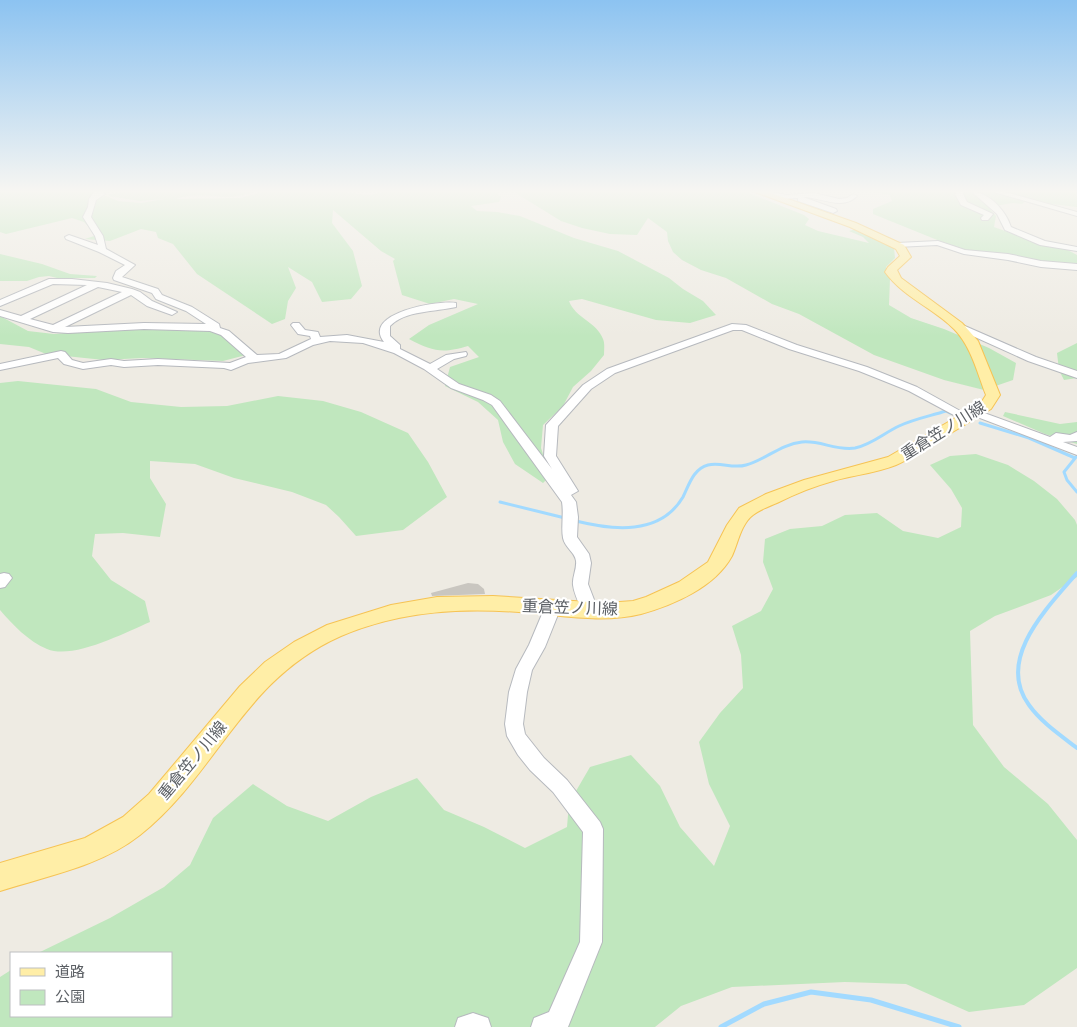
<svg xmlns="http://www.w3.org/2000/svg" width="1077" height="1027" font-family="'Asap Condensed','Noto Sans JP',sans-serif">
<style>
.green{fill:#c0e7be}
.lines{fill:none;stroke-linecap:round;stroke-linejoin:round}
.stream-far2{stroke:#a2daff;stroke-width:3}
.stream-far1{stroke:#a2daff;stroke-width:4}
.stream{stroke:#a2daff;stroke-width:5}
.building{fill:#c9c6c0}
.minor-casing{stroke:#b6b9be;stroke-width:2}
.major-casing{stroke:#f6c354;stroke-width:2}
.minor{fill:#fff;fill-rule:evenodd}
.major{fill:#ffeea7;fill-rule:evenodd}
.labels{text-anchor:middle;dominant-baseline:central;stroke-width:4.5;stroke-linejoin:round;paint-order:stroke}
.street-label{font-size:16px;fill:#5b5f64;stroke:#fff}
</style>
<rect width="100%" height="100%" fill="#eeebe3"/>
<path class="green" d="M0,192h113l-22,4h15l12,5 23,2 23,-4 -24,2 -31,-5 -1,-2 16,-2h129c-24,11 -54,-2 -77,7l64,-1 22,-6h81l27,3 13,-3h114l4,5 -2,5 -28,4 6,5 20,1 23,4 54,22 44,13 51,27 14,11 20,12 13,14 -26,8 -34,-3 -74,-21 -13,2c6,17 28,21 34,38 2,4 1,11 1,16l-13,16 -18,16 -10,19 -20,19 -2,23 9,28 -7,7 -28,-19 -12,-22 -5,-22 -20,-18 -33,-16 5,-19 29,-10 -11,-11c-26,8 -36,5 -59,-7l20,-14 49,-21 -24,-5 -24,5 -28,-9 -9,-34 2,-2 -14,-8 -48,-41 -1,13 21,28 9,35 -11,13 -29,3 -10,-20 -24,-15 8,21 -8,13 -3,18 -13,5 -75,-50 -24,-30 -15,-6 -2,-6 -15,-3 -31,12 -25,-2 12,-4 -13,-13 -12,-4 -66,16 -6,-2z
M514,192h232l58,23 5,4 -4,6 13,6 51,12 -6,-6 -14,-6 7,-2 38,19 1,10 -9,9 4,12 -1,26 22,13 33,11 45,19 27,15 -3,17 -29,10 -40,-10 -70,-25 -75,-41 -27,-10 -46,-26 -25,-8 -19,-10 -9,-8 -5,-11 -1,-9 -19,-14 -11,17 -27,-1 -28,-6 -21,-7z
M873,192h204v15l-51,-6 -4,3 -9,-1 -25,4 8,9 -2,11 46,17 24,4 13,7v12l-115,-17 -89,-36v-5l19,-8 -2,-6z
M0,254l42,10 28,10 27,2 -2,2h-38l-8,-2 -10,1 -12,4h-27z
M0,316l28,15 26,3 83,-6 70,2 14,4 25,21 -23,6 -80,-3 -39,2 -58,-6 -17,-7 -29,-3z
M1077,343v35l-13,2 -5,-10 -2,-17z
M18,381l78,8 35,13 50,5 46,-1 51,-10 45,5 38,11 47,21 20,29 19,35 -44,33 -47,6 -17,-19 -13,-12 -34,-13 -58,-14 -39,-14 -45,-3v17l16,26 -6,33 -37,-4 -28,1 -3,22 19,24 34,21 5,21c-26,11 -77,38 -103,27 -19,-8 -34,-24 -47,-39v-227z
M1005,412l55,12 17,-2v22l-32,-10 -42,-18z
M976,454l32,11 26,16 23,18 18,21 2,5v52l-26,18 -56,21 -25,15 3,94 31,42 44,37 29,36v128l-53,37 -55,7 -63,-28 -61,-2 -113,5 -51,19 -26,21h-655v-50l11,-7v46h160v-63h-133l72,-35 54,-31 26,-22 23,-47 40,-34 34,22 41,15 43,-24 46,-19 27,32 40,17 41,21 42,-21 2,-24 21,-36 41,-12 29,31 20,41 34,39 16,-40 -21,-42 -10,-42 21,-29 23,-25 -2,-33 -9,-29 29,-15 12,-22 -10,-27 2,-23 25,-10 32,-3 23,-11 32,-2 26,18 35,7 23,-11 1,-19 -11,-19 -21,-24 20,-9z"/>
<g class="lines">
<path class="stream-far2" d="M980,423l49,15 46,20
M1076,457l-12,15 3,8 10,12
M500,502l65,16
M576,521c36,9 84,15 107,-24 6,-12 10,-28 25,-32 13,-3 25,4 38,0 19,-5 35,-21 56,-23 18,-2 34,9 53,6 16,-3 29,-15 44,-22 15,-7 31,-10 47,-15l4,2"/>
<path class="stream-far1" d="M1077,573c-29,34 -82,86 -48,132 12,17 31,30 48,43"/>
<path class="stream" d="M721,1027l43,-23 47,-12 60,8 88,27"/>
</g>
<path class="building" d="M468,583l10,1 6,5 1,5 -53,2 -1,-3z"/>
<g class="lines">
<g class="minor-casing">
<path id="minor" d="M94,192h8l3,2 -9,6 -5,17 12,19 3,13 29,16 -13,12 36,12 4,6 30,12 27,17 1,4 9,3 28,24 22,-1 32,-15 -1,-3 -12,-2 -7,-9 2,-2h6l6,7 13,2 2,5 27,-2 37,7c-23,-29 55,-42 72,-39v4c-21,5 -50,3 -66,19v10l10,9v4l30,15 16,-9 20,-3 1,2 -1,2 -12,3 -17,10 22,15 32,11 9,6 52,68 -8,-13 2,-31 37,-40 24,-16 125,-45 14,1 51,20 70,22 50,20 56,31 -6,4 -4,-2 -54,-29 -50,-20 -70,-22 -47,-19h-9l-118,43 -24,16 -33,37 -2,30 22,35 -7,4 5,7 2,15 -1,20 12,17 2,9 -3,21 10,26 -2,4 -6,2 -6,-2c-4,-8 -10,-20 -11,-29 -1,-8 4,-16 3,-24 -1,-9 -11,-13 -13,-23 -2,-11 1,-24 -1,-36l-70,-97 -9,-5 -32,-12 -27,-19 -30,-16 -31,-10 -33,-2 -17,4 -27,13 -38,5 -17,7 -7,-2 -66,-3 -34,2 -13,-2 -28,4 -19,-5 -6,-6 -58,12v-6l61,-13 4,1 7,8 11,3 28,-4 13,2 34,-2 72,4 16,-6 -25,-22 -11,-4 -66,-2 -76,4 -15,-1 -53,-16v-6l21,6 66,-31 -34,-1 -53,22v-6l49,-21h23l35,4 25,6 8,3 12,9 25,11 -5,3 -25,-9 -16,-11 -66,32 79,-4 62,1 -20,-13 -30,-12 -4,-6 -38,-13 -1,-2 3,-7 9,-6 -26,-13 -33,-13 -1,-2 4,-2 29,10 -3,-9 -12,-19 5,-10 1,-8zM98,287l24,5 -69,33 -23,-6z
M770,192l17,3 27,-2 25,6 8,-1 6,-4 4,2c-14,15 -37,1 -54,1l33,12 1,2 -4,2 -35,-12v-3l-15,1 -15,-3 -1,-2z
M957,192h7l-1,2 4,8 26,12 -5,6h-6l-1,-2 3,-3 -23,-10 -6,-11z
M972,192c17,0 34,19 39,35l34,14 32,6v4l-37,-6 -35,-15 -8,-16z
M994,192h11l72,20v4z
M938,241l27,9 43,4 33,7 36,3v6l-36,-3 -33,-7 -44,-6 -27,-9 -40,2 -4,-2 4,-2z
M958,323l78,34 41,14v7l-49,-17 -73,-33 -2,-2z
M976,410l74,27 6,-4 14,2 7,-3v9l-14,1 14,5v8l-105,-40 -2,-2z
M4,573l5,1 3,4 -7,9 -5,1v-14z
M553,601l6,2 2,4 -16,40 -13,23 -5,22 -4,32 2,10 19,24 23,22 33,42 3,7 -1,113 -34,85h-37l3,-9 15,-6 31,-70 3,-110 -30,-40 -23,-22 -12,-15 -11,-19 -2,-12 4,-32 7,-23 13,-24 16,-38 2,-4z
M473,1013l15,5 3,9h-36l3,-9z"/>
</g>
<g class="major-casing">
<path id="major" d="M755,192h13l88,31 48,22 7,12 -14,13 4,8 61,45 16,18 22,54 -9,14c-20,12 -40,24 -60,36 -12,7 -23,15 -35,20 -20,8 -42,10 -63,16 -18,5 -36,12 -54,21 -8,4 -19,7 -26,13 -12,9 -15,28 -21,41 -17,31 -58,49 -91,58 -36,9 -75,2 -111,-1 -64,-6 -128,-3 -189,23 -99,44 -123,137 -201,199 -39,31 -93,41 -140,56v-28l85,-25 38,-21 26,-23 91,-108 25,-24 29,-20 33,-17 64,-20 46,-8 56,-1 113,7 27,-2 13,-4 33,-15 29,-20 19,-37 12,-17 27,-14 38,-14 84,-23 93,-54 5,-8c-9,-23 -15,-49 -32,-66 -21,-21 -51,-32 -69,-57l3,-5 12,-11 -4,-7 -46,-22z"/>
</g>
<use href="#minor" class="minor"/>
<use href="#major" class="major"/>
</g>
<linearGradient id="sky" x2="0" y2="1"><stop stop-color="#8cc3f1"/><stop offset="0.57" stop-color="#f7f6f2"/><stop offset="1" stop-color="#f7f6f2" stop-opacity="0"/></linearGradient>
<rect width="1077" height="336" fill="url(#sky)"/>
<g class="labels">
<g class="street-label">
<text transform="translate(943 430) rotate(-32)">重倉笠ノ川線</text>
<text transform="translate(570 607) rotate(2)">重倉笠ノ川線</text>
<text transform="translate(192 760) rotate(-50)">重倉笠ノ川線</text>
</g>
</g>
<rect x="10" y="952" width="162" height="65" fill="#ffffff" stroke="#bdbfc1"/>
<rect x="20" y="968" width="25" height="8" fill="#ffeea7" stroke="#bdbfc1"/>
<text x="55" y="977" font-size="15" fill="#5b5f64">道路</text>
<rect x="20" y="990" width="25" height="15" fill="#c0e7be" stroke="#bdbfc1"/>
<text x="55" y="1002" font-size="15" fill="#5b5f64">公園</text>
</svg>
